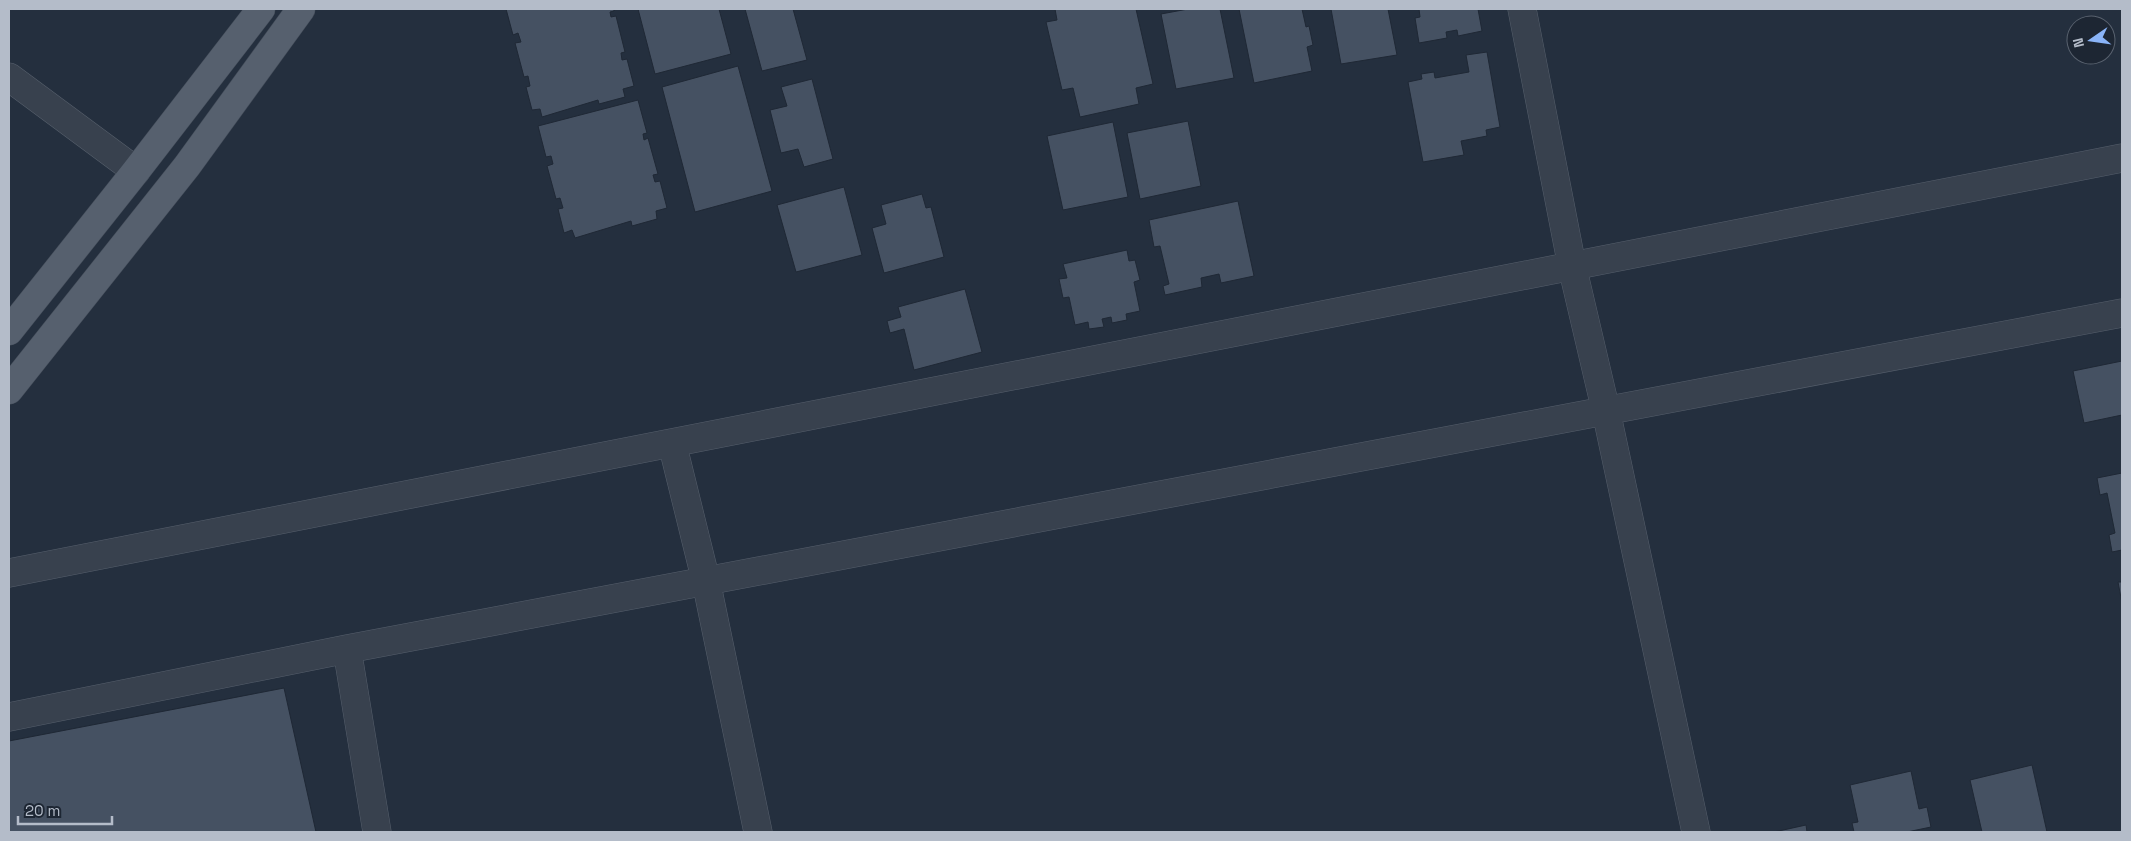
<svg xmlns="http://www.w3.org/2000/svg" width="2131" height="841" font-family="'Space Grotesk',sans-serif">
<style>
.building{fill:#455162;stroke:#1f2835}
.lines{fill:none;stroke-linecap:round;stroke-linejoin:round}
.street-casing{stroke:#565f6c;stroke-width:29}
.primary-casing{stroke:#414a57;stroke-width:29}
.street{stroke:#38414e;stroke-width:28}
.primary{stroke:#56606e;stroke-width:28}
</style>
<rect width="100%" height="100%" fill="#242f3e"/>
<path class="building" d="M506,9h108v2l-4,1 1,5 5,-1 9,36 -4,1 1,7 5,-1 7,27 -11,3 2,8 -26,7 -1,-4 -56,17 -2,-8 -8,1 -6,-23 4,-1 -2,-10 -4,1 -9,-34 6,-1 -3,-9 -5,2z
M638,9h81l12,45 -76,20z
M745,9h48l14,51 -45,11z
M1055,9h81l17,75 -17,4 3,16 -59,13 -7,-29 -11,2 -16,-68 11,-2z
M1188,9h32l14,69 -58,11 -15,-75z
M1239,9h63l4,18 3,-1 4,19 -6,2 5,24 -58,12z
M1331,9h57l9,46 -56,9z
M1419,9h59l4,22 -24,5 -1,-6 -11,2 1,6 -28,5 -4,-25 5,-1z
M1487,52l13,75 -14,3 1,6 -26,5 3,14 -41,7 -15,-80 14,-3 -1,-5 13,-2 1,6 34,-6 -3,-17z
M738,66l34,125 -77,21 -33,-125z
M812,79l21,80 -29,8 -6,-18 -17,4 -11,-43 17,-4 -6,-19z
M638,100l9,33 -4,1 1,6 4,-2 10,36 -5,1 2,7 5,-1 7,27 -11,3 1,8 -25,7 -1,-5 -56,17 -3,-8 -8,3 -6,-24 5,-1 -3,-10 -4,1 -9,-33 6,-2 -2,-8 -5,1 -8,-31z
M1188,121l13,65 -61,13 -13,-66z
M1113,122l15,75 -65,13 -16,-74z
M844,187l18,68 -66,17 -19,-67z
M922,194l4,14 5,-1 13,50 -60,16 -12,-45 14,-4 -5,-19z
M1238,201l16,75 -33,7 -2,-9 -18,4 1,9 -37,8 -2,-9 6,-2 -9,-38 -6,1 -5,-27z
M1127,250l2,11 6,-1 5,20 -6,2 6,29 -14,3 1,6 -15,3 -1,-6 -9,2 2,8 -15,2 -1,-7 -13,3 -6,-28 -6,1 -4,-19 8,-1 -4,-14z
M965,289l17,63 -68,18 -10,-41 -14,4 -3,-12 14,-4 -3,-10z
M2122,361v54l-38,8 -11,-52z
M2122,473v77l-10,2 -3,-17 6,-2 -8,-40 -7,2 -3,-17z
M2118,582h4v21z
M284,688l32,144h-307v-91z
M2032,765l15,67h-65l-12,-52z
M1911,771l8,38 8,-2 4,20 -24,5h-53l-2,-9 6,-1 -8,-37z
M1806,825l1,7h-33z"/>
<g class="lines">
<g class="street-casing">
<path id="street" d="M1522,9l50,257 34,145 90,421
M9,77l127,94
M672,443l34,138 52,251
M9,573l2113,-415
M347,649l30,183
M9,717l338,-68 1775,-336"/>
</g>
<g class="primary-casing">
<path id="primary" d="M9,331l127,-160 125,-162
M9,390l178,-224 114,-157"/>
</g>
<use href="#street" class="street"/>
<use href="#primary" class="primary"/>
</g>
<rect width="2131" height="841" fill="none" stroke="#b4bcc9" stroke-width="20"/>
<g transform="translate(2091 40) rotate(257)"><circle r="24" fill="#1d2633" stroke="#59626f"/>
<path d="M0-4L9 19L0 12L-9 19Z" fill="#8ab4f8"/>
<text y="-8" font-size="14" font-weight="bold" text-anchor="middle" fill="#b4bcc9">N</text>
</g>
<path d="M18 816v8h94v-8" fill="none" stroke="#b4bcc9" stroke-width="2.5"/>
<text x="25" y="816" font-size="15" fill="#b4bcc9" stroke="#1d2633" stroke-width="4" paint-order="stroke">20 m</text>
</svg>
